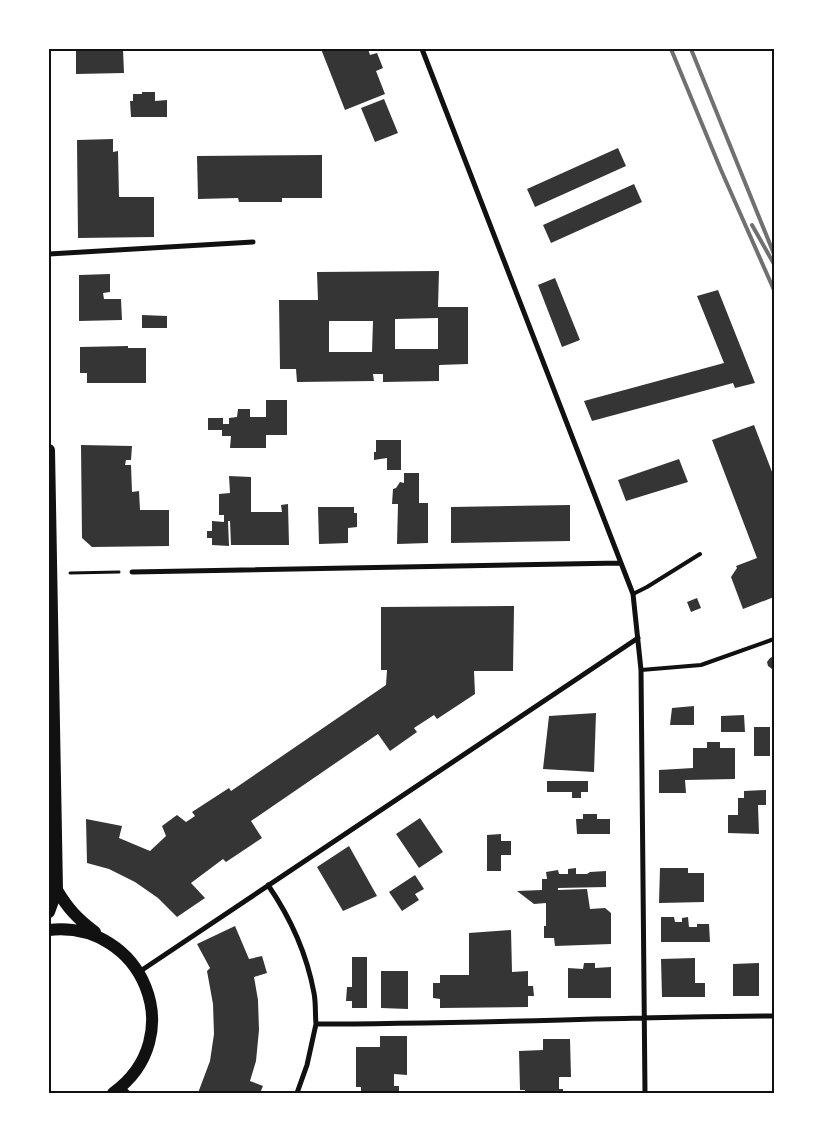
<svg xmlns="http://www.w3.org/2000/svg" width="823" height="1142" font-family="'Alegreya Sans',sans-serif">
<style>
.building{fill:#353535;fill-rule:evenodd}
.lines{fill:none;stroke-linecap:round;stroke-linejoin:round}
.path{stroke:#111;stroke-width:3}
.service{stroke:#111;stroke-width:4}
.minor{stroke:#111;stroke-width:5}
.primary{stroke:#111;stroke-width:12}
.rail{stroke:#707070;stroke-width:4}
.neatline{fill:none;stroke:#111;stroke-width:2}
</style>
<rect width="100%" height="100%" fill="#fff"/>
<path class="building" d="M76,49h47l1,24 -48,1z
M321,49h47l2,6 7,-2 6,15 -7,3 9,23 -40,16z
M142,92h13v9l12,-1v17h-36l-1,-16h3v-7h9z
M384,99l14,34 -23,9 -14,-34z
M113,139v13l5,-1 1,46h35v40l-76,1 -1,-98z
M618,148l8,18 -91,41 -8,-18z
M322,155v43h-40v4h-43l-1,-4 -40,1 -1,-43z
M634,184l8,18 -91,41 -8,-18z
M439,271l-1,36h30v57l-29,1v16l-56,1v-8h-10l1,7 -77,1 -1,-13h-16l-1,-69h39l-1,-28zM438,318v31h-43v-30zM329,321h44l-1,31h-43z
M110,274v18l-7,1 1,6h17l1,21 -43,1v-46z
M555,278l25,62 -18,7 -24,-62z
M718,290l37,93 -20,5 -2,-5 -141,38 -8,-20 140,-38 -27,-67z
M142,315l25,1v12h-25z
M128,346v2h18v35h-59v-10h-7v-26z
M266,400h21v35h-21v13h-36l1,-12h-9v-6h-14v-12h15v6h6v-6l8,-1 1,-8h12v8h16z
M754,425l20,52v120l-31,12 -12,-32 6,-9 -1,-2 21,-8 -45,-118z
M376,440h25v30h-14v-12l-13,2v-8h2z
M81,445l51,1 -1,14h-5l-1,5h6l1,27 7,-1 1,19h29v36l-77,1 -10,-9z
M679,459l9,23 -62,19 -8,-21z
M404,473h15v30h9v40l-31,1 1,-40h-6l1,-15 3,-1 4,-6 4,1z
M229,476l22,1v35h31l-1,-7 7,-1 1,41h-58l-1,-24h-2l1,25 -17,-1v-7h-5v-7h5v-10l12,1v-7h-5v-21l11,-1z
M570,505v36l-119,2v-36z
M318,507h36v6h3v14l-9,1v15l-29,1z
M697,598l4,10 -10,4 -4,-10z
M512,606h2v2l-1,63h-39l1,23 -38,25 -3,-4 -20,13 3,4 -27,19 -12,-17 -127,87 11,17 -36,24 -3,-3 -32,24 14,15 -28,19 -19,-19 -23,-16 -26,-13 -22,-6 -1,-44 36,7 -3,12 31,13 16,-15 -4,-10 15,-11 9,7 9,-6 -3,-4 37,-24 2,3 155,-106 1,-15h-6v-63z
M774,656v13h-2l-4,-3 -1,-4 3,-4z
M694,706v19h-24l2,-17z
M596,713l-2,59 -51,-3 6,-53z
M744,715l1,17h-24v-16z
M754,727h16v29h-16z
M707,742h13v6h15v31l-50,1 1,13h-27v-23l34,-2v-20h14z
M547,781h41v11h-7v6h-9v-6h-25z
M766,790v15h-8l1,29 -31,-1v-18h10v-17h6v-7z
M583,814h14v5h13v15h-33l-1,-15h7z
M420,818l23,34 -24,16 -23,-34z
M501,834v7h10v14h-10v16h-14v-36z
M349,846l28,50 -34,15 -26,-44z
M576,868v6h11l3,-2 16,-1v16l-48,1v2l29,-1 3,20 15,-1 6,5v31l-56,2 -1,-8h-10v-12h2v-23l-12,1 -17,-13 25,-1v-11h5l-1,-7 12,-2 1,4h9v-5z
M660,868h28v5h16v29l-45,1z
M415,875l9,14 -9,5 4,6 -17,11 -13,-19z
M661,917h13l1,5h7v-4l6,-1 1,10h8v-3h12l1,18h-49z
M235,926l14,33 13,-3 5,17 -13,4 4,23 1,30 -3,31 -6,20 13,5 -3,7h-62l12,-32 4,-27 -1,-30 -6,-33 3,-3 -13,-24z
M511,930l1,42 16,-1v15h5l1,10h-6v11l-88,1v-9l-7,-1v-15h7v-8h29v-42z
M352,957h15v51h-15v-7h-6l1,-14h5z
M695,958v25h10v14h-43l-1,-38z
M584,963h11v5l16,-1v31h-43v-30l15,1z
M759,963v33h-26v-32z
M381,971h27v38l-27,-1z
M380,1036h27v39l-13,-1v12h5v7h-38v-6h-5v-40h24z
M543,1039h27l1,38h-12v12h4v4h-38v-3h-5l-1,-39 24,-1z"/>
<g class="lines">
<path class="path" d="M70,573l49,-1"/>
<path class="service" d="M633,594l14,-7 53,-33
M641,670l60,-5 73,-26"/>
<path class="minor" d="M422,49l211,545 8,76 4,423
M49,254l204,-12
M132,572l489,-9
M268,885c22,32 39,70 46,108 2,10 1,21 2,31
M139,972l499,-334
M122,1087l6,6
M297,1093l10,-28 9,-41c153,0 305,-7 458,-8"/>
<path class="primary" d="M49,450l8,440 -8,22
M57,890c11,19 21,29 38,42
M49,930c94,-10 142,107 64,163"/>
<path class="rail" d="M671,49l50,121 53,120
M691,49l83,205
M752,225l22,39"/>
</g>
<rect width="823" height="1142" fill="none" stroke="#ffffff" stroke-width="100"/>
<rect x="50" y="50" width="723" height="1042" class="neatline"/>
</svg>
